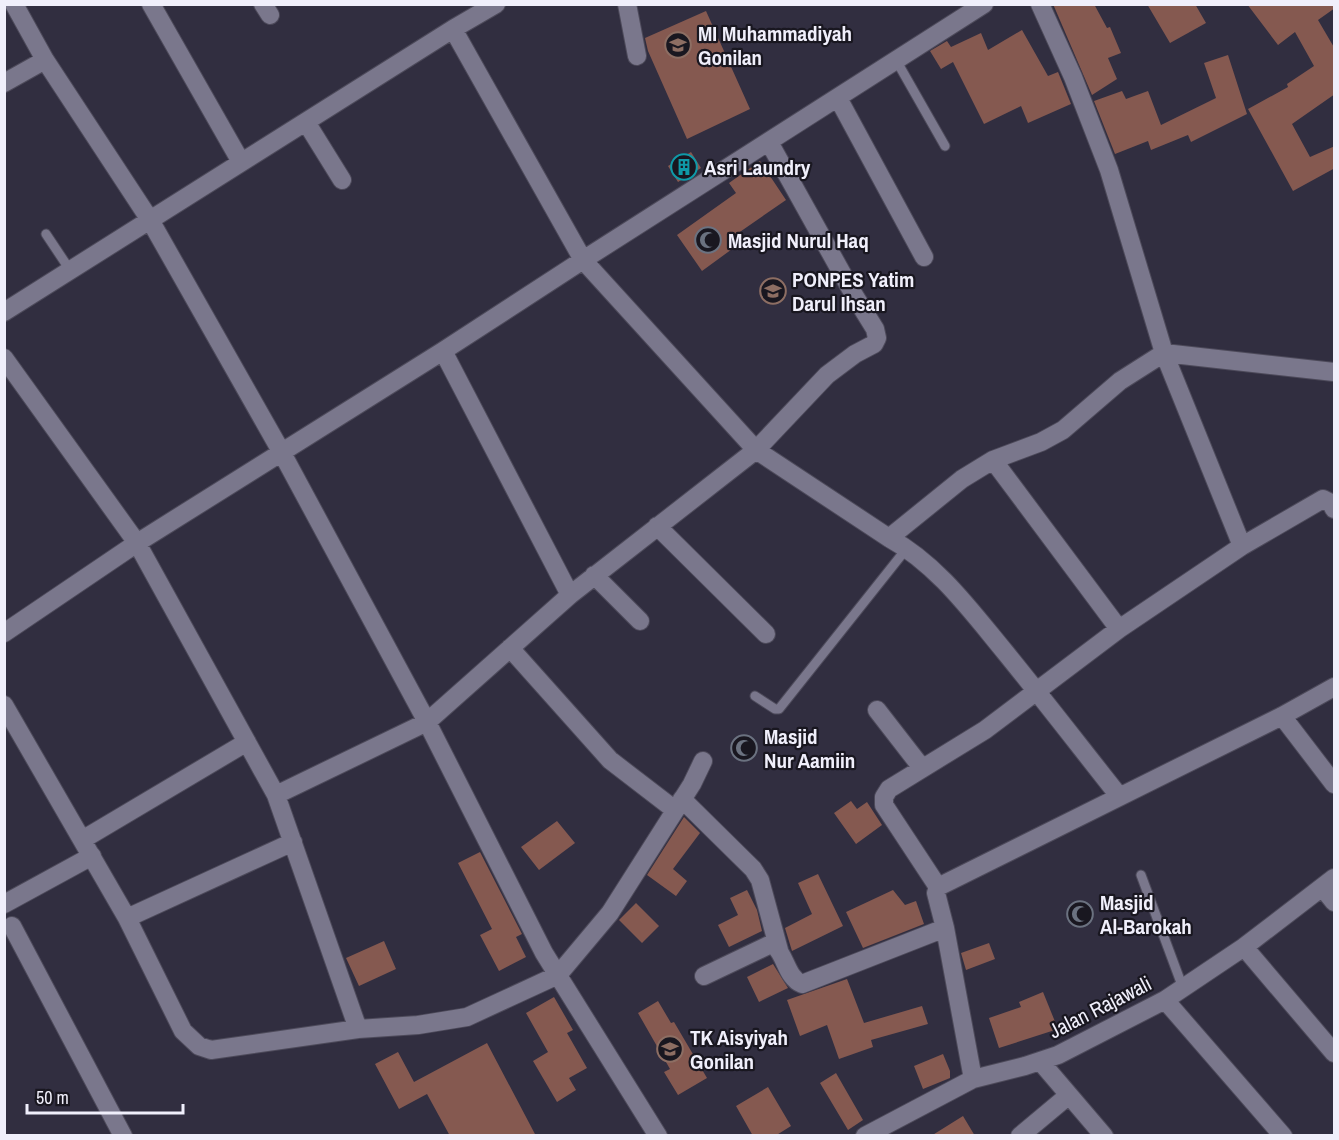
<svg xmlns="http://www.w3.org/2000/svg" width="1339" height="1140" font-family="'Archivo Narrow',sans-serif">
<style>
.building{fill:#855950}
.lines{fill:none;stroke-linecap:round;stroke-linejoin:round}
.lane-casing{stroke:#4d4a5a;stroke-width:11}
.street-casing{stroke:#4d4a5a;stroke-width:20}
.lane{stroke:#7a778c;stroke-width:9}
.street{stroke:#7a778c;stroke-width:18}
.labels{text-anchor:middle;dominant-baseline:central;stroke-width:4.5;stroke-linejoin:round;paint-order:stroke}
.poi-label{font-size:21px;font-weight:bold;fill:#f0effb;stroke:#191720;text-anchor:start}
.street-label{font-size:21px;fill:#f0effb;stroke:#191720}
</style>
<rect width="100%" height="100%" fill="#312e40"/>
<path class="building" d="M1053,4h41l13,24 3,-1 11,26 -13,5 9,21 -25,16z
M1147,4h48l11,19 -36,20z
M1247,4h88v4l-17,12 17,29v45l-43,30 18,33 25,-11v22l-42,23 -45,-82 40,-22 -1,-3 27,-18 -19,-34 -17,13z
M706,11l44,98 -63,30 -39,-88 -3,-13z
M1022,30l26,46 10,-4 13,32 -43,19 -7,-17 -37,18 -31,-62 -12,7 -11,-18 17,-10 4,6 30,-14 7,17z
M1228,55l19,59 -56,28 -3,-7 -37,15 -3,-9 -33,13 -21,-53 28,-10 4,8 22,-8 13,34 55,-27 -12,-35z
M691,152l10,16 -23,14 -10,-16z
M760,161l26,39 -52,36 5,8 -37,27 -25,-36 59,-42 -7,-10z
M851,801l6,8 10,-7 15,23 -26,19 -22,-31z
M684,817l16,16 -27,36 14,12 -11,15 -29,-21z
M557,821l18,22 -36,27 -18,-23z
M480,852l42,82 -6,3 10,20 -27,14 -19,-36 12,-6 -34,-66z
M818,874l25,52 -51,25 -7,-23 27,-14 -14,-31z
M747,890l10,20 5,21 -33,16 -11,-22 20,-10 -8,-17z
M893,890l12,15 11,-4 8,23 -61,24 -17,-36z
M636,903l23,23 -17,17 -23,-23z
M384,941l12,28 -37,17 -13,-28z
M989,943l6,16 -29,11 -5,-17z
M773,964l15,24 -29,14 -12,-25z
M847,979l17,44 58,-17 6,18 -57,16 2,7 -34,12 -12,-34 -27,11 -13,-36z
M1043,992l15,37 -59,19 -10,-30 32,-11 -2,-5z
M554,997l19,33 -6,3 20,35 -18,10 7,12 -19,12 -24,-41 15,-9 -22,-39z
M658,1001l13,22 3,-1 33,56 -29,17 -14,-23 6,-3 -32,-56z
M487,1043l49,93h-86l-23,-42 -28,15 -24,-45 23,-12 16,30z
M943,1054l7,17v7l-27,11 -9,-23z
M836,1073l27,47 -15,10 -28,-47z
M768,1087l23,39 -16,10h-22l-17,-30z
M963,1116l12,20h-44z"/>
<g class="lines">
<g class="lane-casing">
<path id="lane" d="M896,60l49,86
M46,234l24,36
M755,696l20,13h4l128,-161
M1141,875l42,113"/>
</g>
<g class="street-casing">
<path id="street" d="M14,4l31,56 105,160 132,233 145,269 117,231 114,183
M151,4l90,158
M263,4l7,11
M627,4l10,52
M1040,4l33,73 36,93 55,183 78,193
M453,29l130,231 173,190 133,88c48,26 82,73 116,114 39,48 76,96 114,144
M4,83l41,-23
M838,98l86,159
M306,122l36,58
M4,312l449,-283 43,-25
M443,351l127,244
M4,358l133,185 139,252 82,234
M993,460l126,169
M657,526l109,108
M889,538l73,-59 31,-19 48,-18 22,-12 57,-49 44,-28 170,19
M594,575l46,46
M4,633l133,-90 306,-192 140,-91 401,-256
M510,648l100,112 65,50
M4,705l123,213 56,113 16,15 12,4 147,-21 60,-4 49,-8 91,-42 52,-62 82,-129 11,-23
M877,710l45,58
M1282,716l52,68
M276,795l151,-73 143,-127 186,-145 71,-75 28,-21 19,-10 3,-6 -2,-9 -21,-34 -85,-153
M682,799l71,70 7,11 19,70
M82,840l165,-98
M938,887l344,-171 52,-29
M1322,887l12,15
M4,904l88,-48
M127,918l166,-76
M12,926l111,210
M1244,947l90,106
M704,976l65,-31 6,1c11,11 12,32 27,38l143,-56
M1165,1000l118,136
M1040,1061l64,75
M973,1079l-28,-151 -9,-35 2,-6 -54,-82v-8l5,-8 96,-59 134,-101 123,-83 81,-47 8,4 3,6
M865,1136l108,-57 52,-13 33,-11 107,-55 79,-53 90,-69
M1020,1136l49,-41"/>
</g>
<use href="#lane" class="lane"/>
<use href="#street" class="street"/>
</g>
<defs>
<g id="school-ring" transform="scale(1.35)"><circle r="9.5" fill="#191720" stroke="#8d6e63" stroke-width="1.5"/><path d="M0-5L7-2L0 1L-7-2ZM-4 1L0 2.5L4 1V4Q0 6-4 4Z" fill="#8d6e63"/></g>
<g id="building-ring" transform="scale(1.35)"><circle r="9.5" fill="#191720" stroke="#0f9aa8" stroke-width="1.5"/><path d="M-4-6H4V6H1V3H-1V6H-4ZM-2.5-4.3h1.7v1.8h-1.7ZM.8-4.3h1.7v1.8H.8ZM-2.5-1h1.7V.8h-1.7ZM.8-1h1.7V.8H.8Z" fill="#0f9aa8"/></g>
<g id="mosque-ring" transform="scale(1.35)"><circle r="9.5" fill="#191720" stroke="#6b7280" stroke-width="1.5"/><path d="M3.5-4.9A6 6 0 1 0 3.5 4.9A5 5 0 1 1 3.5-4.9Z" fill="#6b7280"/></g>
</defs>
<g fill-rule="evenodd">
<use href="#school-ring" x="678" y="45"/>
<use href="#building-ring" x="684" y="167"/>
<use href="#mosque-ring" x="708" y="240"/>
<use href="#school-ring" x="773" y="291"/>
<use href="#mosque-ring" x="744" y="748"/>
<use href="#mosque-ring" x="1080" y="914"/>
<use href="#school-ring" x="670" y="1049"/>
</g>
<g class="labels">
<g class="poi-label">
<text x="698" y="33">MI Muhammadiyah<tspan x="698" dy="24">Gonilan</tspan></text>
<text x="704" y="167">Asri Laundry</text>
<text x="728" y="240">Masjid Nurul Haq</text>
<text x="792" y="279">PONPES Yatim<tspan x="792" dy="24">Darul Ihsan</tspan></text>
<text x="764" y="736">Masjid<tspan x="764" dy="24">Nur Aamiin</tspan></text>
<text x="1100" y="902">Masjid<tspan x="1100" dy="24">Al-Barokah</tspan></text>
<text x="690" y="1037">TK Aisyiyah<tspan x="690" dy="24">Gonilan</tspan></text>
</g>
<g class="street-label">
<text transform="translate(1100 1007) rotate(-27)">Jalan Rajawali</text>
</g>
</g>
<rect width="1339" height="1140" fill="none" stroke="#f0effb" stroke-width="12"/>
<path d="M27 1104v9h156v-9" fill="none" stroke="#f0effb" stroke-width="3"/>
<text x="36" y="1104" font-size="18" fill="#f0effb" stroke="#191720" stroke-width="4.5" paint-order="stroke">50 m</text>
</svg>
